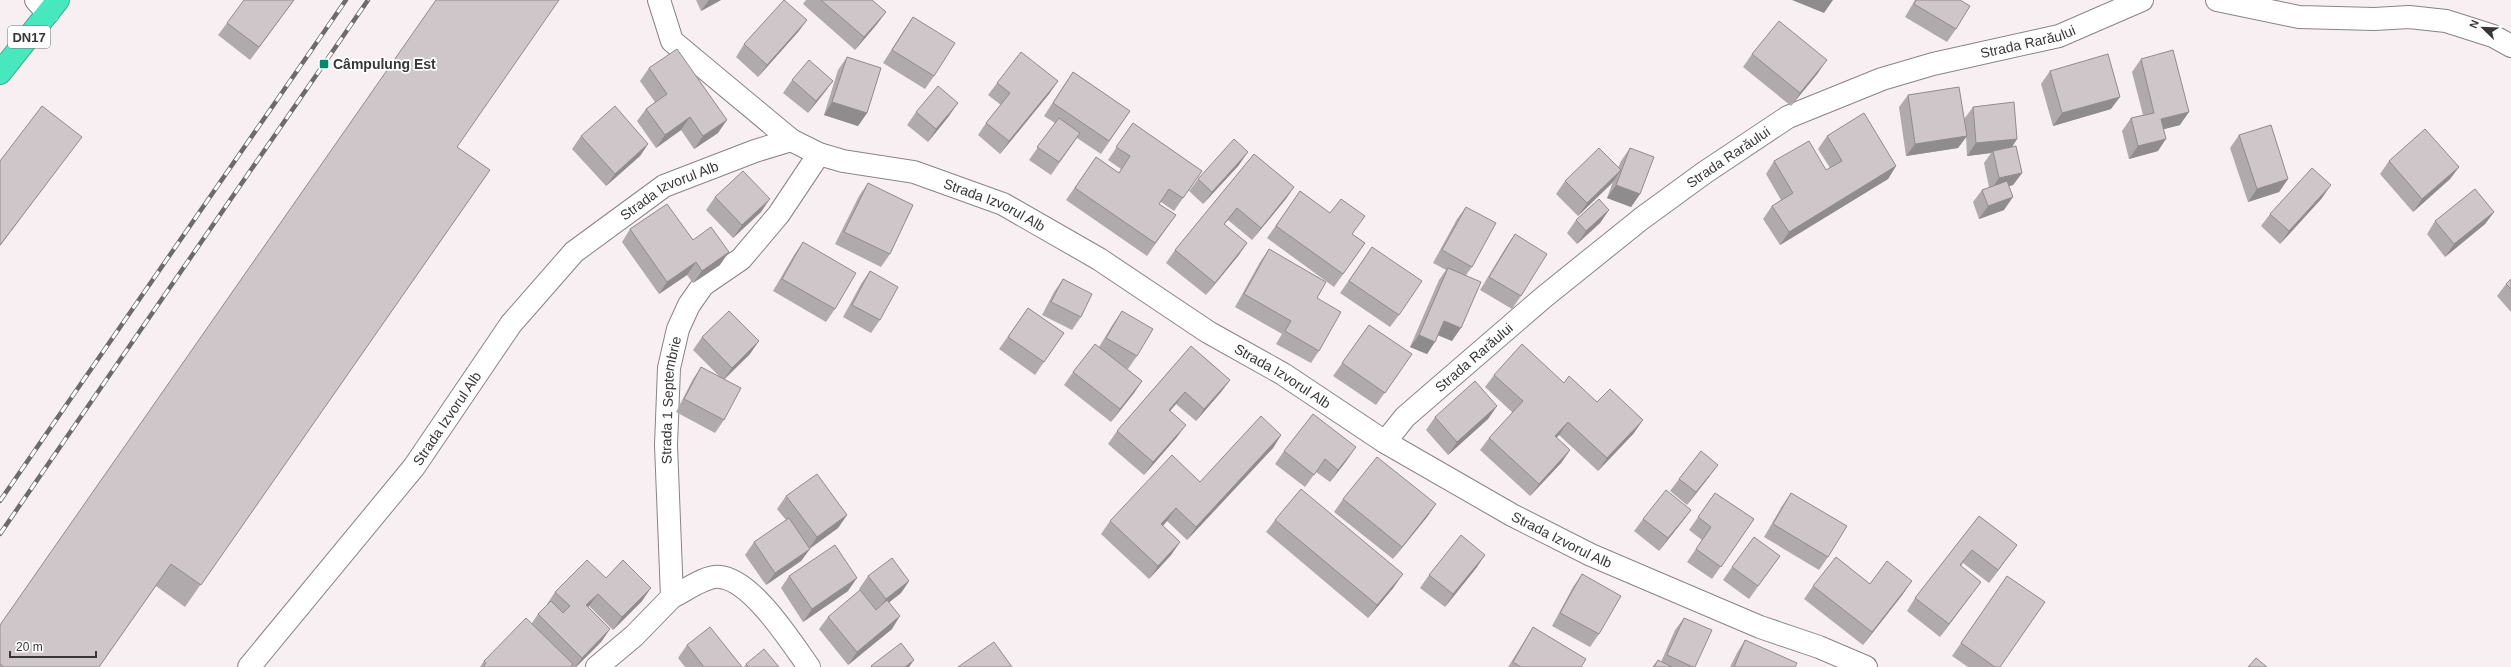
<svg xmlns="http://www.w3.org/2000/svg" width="2511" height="667" font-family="Helvetica,sans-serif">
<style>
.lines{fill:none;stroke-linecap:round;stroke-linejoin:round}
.minor-casing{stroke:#8a8385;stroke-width:24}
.highway-casing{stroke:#43aa8f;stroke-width:24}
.minor{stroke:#fff;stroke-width:22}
.highway{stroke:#48e8bf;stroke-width:22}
.rail-casing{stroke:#6e6a6b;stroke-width:4.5}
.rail{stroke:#fff;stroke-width:3;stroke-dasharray:9;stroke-linecap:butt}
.wall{fill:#b1aaac}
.shaded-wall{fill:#908b8c}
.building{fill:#cec6c8;stroke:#908b8c}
.poi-dot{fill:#04896d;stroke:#fff;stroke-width:1.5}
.labels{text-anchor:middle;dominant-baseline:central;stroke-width:3.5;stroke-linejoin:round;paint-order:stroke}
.shield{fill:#fff;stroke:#747273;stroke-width:1}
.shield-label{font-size:13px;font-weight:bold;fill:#393637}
.street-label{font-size:14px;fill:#393637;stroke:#fff}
.poi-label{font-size:14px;font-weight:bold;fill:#393637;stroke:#fff;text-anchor:start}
</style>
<rect width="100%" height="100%" fill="#f8eff2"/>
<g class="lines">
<g class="minor-casing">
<g id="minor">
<path d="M36,0l12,13"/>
<path id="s1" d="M659,0l13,41 119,99 28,14 24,7 71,11 89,32 96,55 109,73 75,42 102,68 127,73 79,40 169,72 59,20 47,20"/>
<path d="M2217,0l82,17 75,2 35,-2 37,4 47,15 18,10"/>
<path id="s2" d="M1385,442l20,-25 30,-26 109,-94 97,-78 63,-46 84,-56 94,-38 51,-15 126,-28 83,-36"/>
<path d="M672,597c13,-6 34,-22 48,-20 32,3 71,65 89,90"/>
<path id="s3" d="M249,667l165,-200 97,-143 63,-72 90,-66 91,-35 36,-11"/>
<path id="s4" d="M597,667l37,-31 38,-39 -6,-152 3,-77 9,-39 11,-24 14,-20 38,-26 38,-45 40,-60"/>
</g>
</g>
<g class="highway-casing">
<path id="highway" d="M0,73l58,-73"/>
</g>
<use href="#minor" class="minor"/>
<use href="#highway" class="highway"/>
<g class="rail-casing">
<path id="rail" d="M0,501l346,-501
M0,534l368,-534"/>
</g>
<use href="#rail" class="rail"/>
</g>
<path class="wall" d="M294,0l-44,60 -32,-25 9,-12z
M696,0h25l-20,11z
M806,0h66l14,12 -9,12 -22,26 -52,-46z
M1915,0h45l-4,29 -9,13 -42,-25z
M913,17l21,59 -9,13 -42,-26 21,-33z
M807,20l-9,12 -40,45 -22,-20 8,-13z
M1752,54l66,19 -27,33 -48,-39z
M847,57l20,56 -9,13 -34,-11 14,-45z
M2141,59l39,66 -16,4 -6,22 -29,8 -7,-28 9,-13 12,-3 -11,-43z
M649,68l69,65 -24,16 -13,-19 -25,18 -19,-27 9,-12 9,-7 -15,-21z
M2050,71l61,38 -58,17 -12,-42z
M1073,72l57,39 -29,43 -24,-16 -26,37 -22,-15 26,-37 -11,-7 20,-31z
M792,80l41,1 -9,12 -16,20 -25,-20z
M1058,81l-9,13 -49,60 -22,-19 8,-12 15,-18 -13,-10 9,-12z
M1908,95l56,24 9,-12 44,32 -5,8 10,26 -9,12 -4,1 -5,24 -25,9 -6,-17 9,-12 7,-3 -5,-24 7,-10 -24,3 -1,-19 -8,11 -52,8 -7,-49z
M916,112l33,4 -21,26 -21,-17z
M1133,123l69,48 -28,40 -13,-9 -2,2 17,11 -29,41 -81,-56 30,-43 23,16 2,-4 -13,-9z
M2239,135l49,44 -9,13 -31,10 -18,-54z
M581,136l67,8 -8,12 -34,30 -34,-37z
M1827,136l69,30 -8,13 -108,66 -17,-26 9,-13 9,-6 -15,-26 8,-13 52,9 4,-2 -12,-19z
M457,147l33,23 -305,437 -29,-21 -57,81h-99v-42z
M1630,148l10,46 -9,13 -24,-9 7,-19 -2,4 -34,33 -22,-22 9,-13 53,-13 3,-7z
M1254,154l40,33 -9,13 -33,40 -24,-20 -4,4 23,19 -9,13 -32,39 -40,-32 9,-13z
M2389,161l70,6 -9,12 -37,33 -33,-38z
M1239,165l-36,39 -14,-13 9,-12z
M868,183l22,71 -9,13 -46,-23 24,-48z
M1300,191l52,43 13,9 -31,44 -67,-49z
M715,197l46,15 -28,26 -27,-28z
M2322,198l-42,46 -19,-18 9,-12z
M1466,207l6,60 -6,8 -14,66 -14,-6 -11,19 -17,-7 29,-67 7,-10 -13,-7 24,-44z
M1609,210l-9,13 -23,21 -10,-11 9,-13z
M2494,212l-9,12 -40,33 -18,-23 8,-13z
M630,229l63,11 27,25 -27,18 -6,-8 -28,19 -37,-52z
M1515,234l6,62 -9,13 -32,-19 26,-43z
M803,242l32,67 -9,13 -53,-31 21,-36z
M1372,247l27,68 -9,12 -50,-34z
M1269,249l48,49 2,53 -8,12 -35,-19 6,-10 -47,-27 25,-45z
M870,271l10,49 -9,13 -28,-16 18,-33z
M1063,279l18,38 -9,13 -30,-15 12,-23z
M2511,279v33l-14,-16 9,-12z
M1028,308l36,25 -29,42 -36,-26z
M1122,311l15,45 -9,13 -3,-2 17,14 -8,12 -23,29 -47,-37 9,-13 26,-25 14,-23z
M1369,325l43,29 -36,51 -43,-29z
M702,337l48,17 -25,25 -1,41 -9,13 -39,-21 17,-33 8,-12 19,10 -27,-27z
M1191,346l39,34 -9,12 -25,29 -20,-17 -6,7 7,26 -33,38 -36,-31 9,-13z
M1494,375l70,8 33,19 37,31 -36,38 -39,-36 -3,2 14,13 -9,13 -31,33 -50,-46 9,-12 24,-25 -28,-26z
M1497,406l-9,13 -40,36 -22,-25 9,-13z
M1281,435l-8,13 -86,92 -20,-19 -4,5 17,16 -9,13 -22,24 -48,-45 9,-13 90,-39z
M1284,451l63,9 -17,22 -14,-10 -11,15 -30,-23z
M1709,477l-22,28 -17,-14 9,-12z
M1715,493l39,26 -42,60 -25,-17 15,-22 -13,-10z
M1791,493l37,64 -9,13 -55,-33 18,-31z
M786,496l61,19 -9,13 -28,20 -9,13 -35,24 -21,-30 9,-13 32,-22 -9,-11z
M1343,499l93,5 -9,13 -34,42 -59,-47z
M1691,510l-9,12 -23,29 -25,-20 9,-12z
M1979,516l38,29 -28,38 -26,-20 -2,3 11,28 -32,43 -33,-26 8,-13z
M1275,520l119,67 -26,31 -102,-86z
M1780,556l-31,43 -26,-19 9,-13z
M1477,567l-32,40 -25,-19 9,-13z
M1582,574l17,60 -9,13 -38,-21 21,-39z
M789,576l59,15 -45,31 -22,-34z
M868,576l41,5 -8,12 -12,9 3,27 -44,36 -29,-36 9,-12 44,-12 -13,-16z
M2007,576l-7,91h-32l-16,-11z
M606,578l36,23 -29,29 -24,-24 -1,1 22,22 -9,13 -25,25h-96l4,-6 48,-38 6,-9 9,-9v-1l8,-12z
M1870,584l33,10 -40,51 -59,-46 9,-13z
M1684,618l11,49h-43l6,-7 3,2 14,-32z
M1533,627l48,40h-73l17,-27z
M1745,640l50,27h-65l7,-14z
M687,645l55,22h-57l-7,-9z
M746,664l33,3h-35z"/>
<path class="shaded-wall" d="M294,0l-44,60 9,-13z
M709,0h12l-20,11z
M1792,0h41l-9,13z
M886,12l-9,12 -22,26 9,-13z
M807,20l-9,12 -40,45 9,-12z
M1827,60l-9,13 -27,33 9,-13z
M833,81l-9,12 -16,20 8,-12z
M1058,81l-9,13 -49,60 9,-13z
M2120,97l-9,12 -58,17 9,-13z
M832,102l35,11 -9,13 -34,-11z
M958,103l-9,13 -21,26 8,-13z
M2189,112l-9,13 -27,7 8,-13z
M690,117l-9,13 -25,18 9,-13z
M727,120l-9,13 -24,16 9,-13z
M1967,136l-9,12 -52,8 9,-12z
M82,137l-13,17 -69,92v-1z
M2017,139l-8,12h-16l-2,2 -24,3 9,-13z
M2166,139l-8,12 -29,8 9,-13z
M648,144l-8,12 -34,30 9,-12z
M1248,152l-9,13 -36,39 9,-12z
M1896,166l-8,13 -108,66 9,-13z
M2459,167l-9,12 -37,33 9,-13z
M1621,170l-9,13 -34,33 9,-13z
M2022,173l-9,12 -23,6 9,-13z
M2288,179l-9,13 -31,10 9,-13z
M1616,185l24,9 -9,13 -24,-9z
M2331,185l-9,13 -42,46 9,-13z
M1294,187l-9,13 -33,40 9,-12z
M2013,197l-9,13 -25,9 9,-13z
M770,199l-9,13 -28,26 9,-13z
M1237,208l-9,12 -13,16 9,-12z
M1609,210l-9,13 -23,21 9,-13z
M2494,212l-9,12 -40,33 9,-13z
M1247,243l-9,13 -32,39 9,-12z
M729,252l-9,13 -27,18 9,-12z
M696,262l-9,13 -28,19 8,-12z
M1444,321l17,7 -9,13 -17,-7z
M1419,335l16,7 -8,12 -17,-7z
M759,341l-9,13 -27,26 9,-12z
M1230,380l-9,12 -25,29 8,-12z
M1142,381l-8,12 -23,29 9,-13z
M1185,392l-9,12 -16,19 9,-13z
M1497,406l-9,13 -40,36 9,-13z
M1643,420l-9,13 -36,38 9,-13z
M1568,422l-9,13 -13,14 9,-13z
M1186,425l-9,12 -33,38 9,-13z
M1281,435l-8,13 -86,92 9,-13z
M1356,447l-9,13 -17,22 8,-12z
M1570,450l-9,13 -31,33 9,-12z
M1718,465l-9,12 -22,28 9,-13z
M1436,504l-9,13 -34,42 9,-12z
M1176,508l-9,13 -15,16 9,-13z
M1691,510l-9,12 -23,29 9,-13z
M847,515l-9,13 -30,22 9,-13z
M1180,542l-9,13 -22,24 9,-13z
M2017,545l-9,12 -19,26 9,-13z
M810,549l-9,12 -35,24 9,-12z
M1485,555l-8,12 -32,40 8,-13z
M1403,574l-9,13 -26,31 9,-13z
M857,578l-9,13 -45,31 9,-13z
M909,581l-8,12 -24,19 9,-13z
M1912,581l-9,13 -40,51 9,-13z
M1981,582l-9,12 -32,43 9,-13z
M651,588l-9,13 -29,29 9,-13z
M598,594l-9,12 -12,12 9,-13z
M900,616l-8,13 -44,36 9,-13z
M610,629l-9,13 -25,25h-1l7,-9z
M914,660l-5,7h-4z"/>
<path class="building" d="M244,0h50l-35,47 -32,-24z
M436,0h123l-102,147 33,23 -289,415 -30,-21 -72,103h-95l-4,-3v-39z
M784,0l23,20 -40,45 -23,-21z
M821,0h51l14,12 -22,25z
M1916,0h44l10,6 -14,23 -42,-25z
M913,17l42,26 -21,33 -42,-26z
M1779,21l48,39 -27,33 -48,-39z
M677,49l50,71 -24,16 -13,-19 -25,18 -19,-26 21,-15 -18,-26z
M2173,50l16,62 -28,7 5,20 -28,7 -7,-28 23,-5 -13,-54z
M1021,52l37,29 -49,60 -23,-18 24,-30 -13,-10z
M2108,54l12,43 -58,16 -12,-42z
M847,57l34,11 -14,45 -35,-11z
M809,60l24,21 -17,20 -24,-21z
M1073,72l57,39 -21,30 -56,-38z
M938,86l20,17 -22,26 -20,-17z
M1959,87l8,49 -52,8 -7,-49z
M2014,102l3,37 -41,4 -3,-36z
M42,106l40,31 -82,108v-84z
M615,106l33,38 -33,30 -34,-38z
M1864,113l32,53 -107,66 -17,-26 21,-13 -19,-32 35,-20 17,29 16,-9 -15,-25z
M1059,118l21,15 -21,29 -22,-15z
M1133,123l69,48 -19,27 -14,-9 -10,15 17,11 -21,28 -80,-55 21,-31 23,16 11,-17 -14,-9z
M2271,125l17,54 -31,10 -18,-54z
M2425,129l34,38 -37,32 -33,-38z
M1234,139l14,13 -36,40 -14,-13z
M2016,146l6,27 -23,5 -6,-27z
M1599,148l22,22 -34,33 -22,-22z
M1630,148l24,9 -14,37 -24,-9z
M1254,154l40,33 -33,41 -24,-20 -13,16 23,19 -32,40 -40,-33z
M2312,168l19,17 -42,46 -19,-17z
M743,171l27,28 -28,26 -27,-28z
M2007,181l6,16 -25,9 -6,-16z
M868,183l45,22 -23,49 -46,-22z
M2475,189l19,23 -40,32 -19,-23z
M1300,191l30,22 11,-14 24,17 -13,18 13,9 -22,31 -67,-48z
M1599,199l10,11 -23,21 -10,-11z
M667,204l26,36 18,-13 18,25 -27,19 -6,-9 -29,20 -37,-53z
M1466,207l30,16 -24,44 -30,-17z
M1515,234l32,20 -26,42 -32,-19z
M803,242l53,31 -21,36 -53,-30z
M1372,247l50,34 -23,34 -50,-34z
M1269,249l57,33 -9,16 24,14 -22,39 -34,-20 6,-10 -47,-27z
M1448,268l33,14 -20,46 -17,-7 -9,21 -16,-7z
M870,271l28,16 -18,33 -28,-15z
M1063,279l29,15 -11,23 -30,-15z
M2511,279v10l-5,-5z
M1028,308l36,25 -20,29 -36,-25z
M729,311l30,30 -27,27 -30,-31z
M1122,311l31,18 -16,27 -31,-18z
M1369,325l43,29 -27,39 -43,-30z
M1095,344l47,37 -22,28 -47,-37z
M1522,344l42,39 5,-7 28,26 13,-13 33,31 -36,38 -39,-36 -13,14 15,14 -31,34 -50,-46 34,-37 -29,-26z
M1191,346l39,34 -26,29 -19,-17 -16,18 17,15 -33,37 -36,-31z
M701,367l40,21 -17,32 -40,-21z
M1475,381l22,25 -40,36 -22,-25z
M1313,414l43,33 -18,23 -13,-11 -11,16 -30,-24z
M1261,416l20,19 -85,92 -20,-19 -15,16 19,18 -22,24 -48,-45 62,-66 28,27z
M1701,451l17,14 -22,27 -17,-13z
M1377,457l59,47 -34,43 -59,-48z
M817,474l30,41 -30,22 -31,-41z
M1301,489l102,85 -26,31 -102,-85z
M1666,490l25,20 -23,28 -25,-19z
M1715,493l39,26 -33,48 -25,-18 15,-22 -13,-10z
M1791,493l56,33 -19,31 -55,-33z
M1979,516l38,29 -19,25 -26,-20 -12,15 21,17 -32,42 -34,-26z
M789,518l21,31 -35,24 -21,-31z
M1461,535l24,20 -32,39 -24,-19z
M1754,537l26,19 -22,30 -26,-19z
M835,545l22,33 -45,31 -23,-33z
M1836,557l34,27 17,-23 25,20 -40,51 -59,-46z
M892,558l17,23 -23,18 -18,-23z
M587,560l19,18 17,-18 28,28 -29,29 -24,-23 -12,11 24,24 -28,29 -44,-44 13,-13 12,12 7,-7 -15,-14z
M1582,574l39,22 -22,38 -39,-21z
M2007,576l38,26 -45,65h-5l-34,-24z
M860,590l16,20 11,-10 13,16 -43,36 -29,-35z
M526,618l47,46 -3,3h-87l3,-4 -2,-2z
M1684,618l28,12 -17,37h-2l-26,-12z
M710,627l32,40h-38l-17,-22z
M1533,627l53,32 -5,8h-60l-8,-5z
M1745,640l52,23 -2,4h-61z
M994,642l18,25h-54z
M901,643l13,17 -9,7h-33l-1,-1z
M764,649l15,18h-30l-3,-3z
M2256,658l11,9h-19z
M1658,660l14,7h-18z"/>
<rect class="poi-dot" x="319" y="59" width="10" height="10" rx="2"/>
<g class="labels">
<rect class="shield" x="8" y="26" width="42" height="22" rx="3"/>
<g class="shield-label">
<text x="29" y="37">DN17</text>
</g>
<g class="street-label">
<text stroke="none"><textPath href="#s2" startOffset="771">Strada Rarăului</textPath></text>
<text stroke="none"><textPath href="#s2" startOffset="447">Strada Rarăului</textPath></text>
<text stroke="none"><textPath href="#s3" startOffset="642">Strada Izvorul Alb</textPath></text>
<text stroke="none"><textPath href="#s1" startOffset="413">Strada Izvorul Alb</textPath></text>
<text stroke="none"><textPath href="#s2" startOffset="123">Strada Rarăului</textPath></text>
<text stroke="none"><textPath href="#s1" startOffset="749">Strada Izvorul Alb</textPath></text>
<text stroke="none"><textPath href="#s4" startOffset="300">Strada 1 Septembrie</textPath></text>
<text stroke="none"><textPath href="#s3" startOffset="318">Strada Izvorul Alb</textPath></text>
<text stroke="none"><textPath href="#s1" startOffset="1073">Strada Izvorul Alb</textPath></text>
</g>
<g class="poi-label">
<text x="333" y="64">Câmpulung Est</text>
</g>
</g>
<g transform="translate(2483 28) rotate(293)" stroke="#ffffff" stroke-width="3" paint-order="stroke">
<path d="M0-3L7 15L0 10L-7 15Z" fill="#393637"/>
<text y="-6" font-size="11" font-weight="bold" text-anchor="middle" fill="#393637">N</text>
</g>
<path d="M10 651v6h86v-6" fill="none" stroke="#393637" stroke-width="2"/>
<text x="16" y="651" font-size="12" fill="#393637" stroke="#ffffff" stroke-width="3" paint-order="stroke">20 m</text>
</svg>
